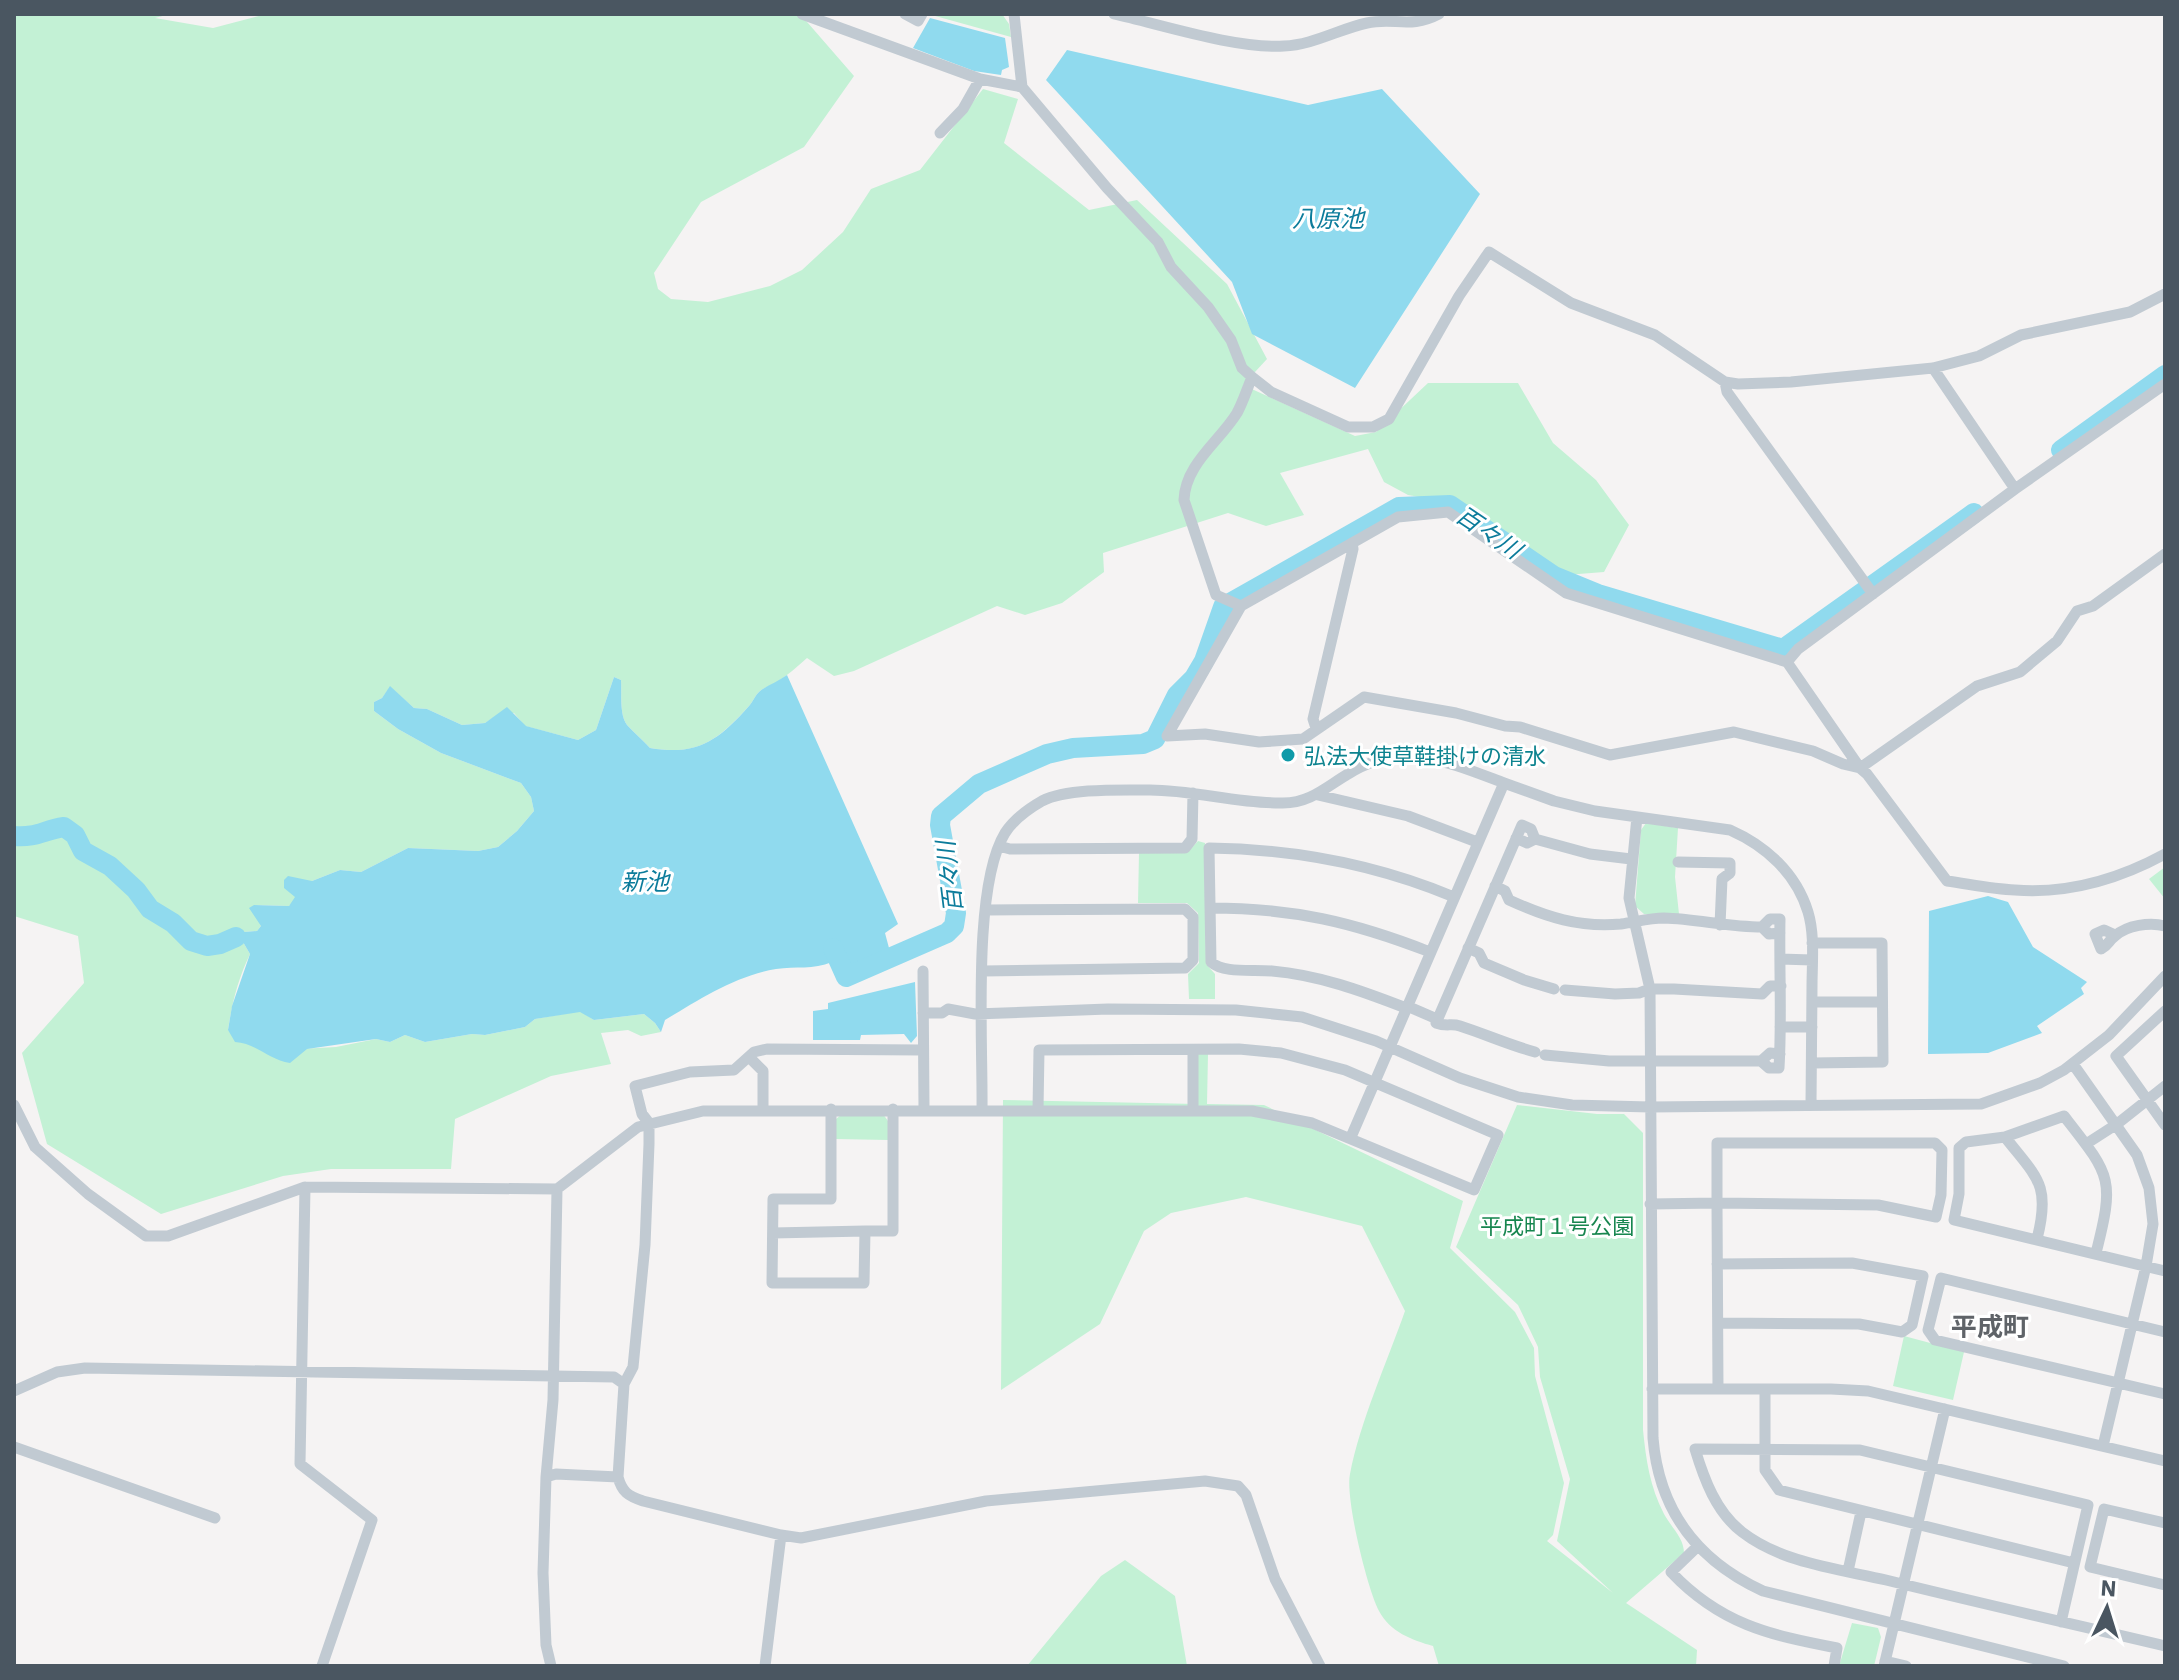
<svg xmlns="http://www.w3.org/2000/svg" width="2179" height="1680" font-family="'IBM Plex Sans','Noto Sans JP',sans-serif">
<style>
.green{fill:#c3f1d5}
.water{fill:#90daee}
.lines{fill:none;stroke-linecap:round;stroke-linejoin:round}
.river{stroke:#90daee;stroke-width:20}
.minor{stroke:#c1cad2;stroke-width:11}
.culture-dot{fill:#0f9aa8;stroke:#fff;stroke-width:3}
.labels{text-anchor:middle;dominant-baseline:central;stroke-width:6;stroke-linejoin:round;paint-order:stroke}
.culture-label{font-size:22px;fill:#0d838f;stroke:#fff;text-anchor:start}
.park-label{font-size:22px;fill:#17864f;stroke:#fff}
.water-label{font-size:24px;font-style:italic;fill:#0c7c9b;stroke:#fff}
.quarter-label{font-size:26px;font-weight:bold;fill:#5f6368;stroke:#fff}
</style>
<rect width="100%" height="100%" fill="#f5f3f3"/>
<path class="green" d="M14,14h156l-15,4 58,10 53,-14 535,1 53,61 -50,71 -103,55 -47,71 4,16 13,10 37,3 62,-16 32,-16 41,-38 28,-43 49,-19 63,-81 35,10 -14,44 85,67 48,-10 90,84 40,75 -24,26 112,51 21,-4 52,-49h90l35,60 43,37 33,45 -25,47 -38,3 -37,-7 -75,-65 -46,-8 -24,-13 -16,-33 -88,24 24,42 -38,11 -38,-13 -125,40 1,19 -42,31 -37,12 -28,-9 -143,65 -20,5 -27,-18c-10,9 -19,17 -30,24 -5,3 -12,5 -17,9 -5,4 -7,11 -11,15 -32,35 -51,50 -99,42 -7,-8 -16,-15 -23,-23 -8,-11 -5,-32 -6,-45l-7,-3 -18,53 -18,10 -53,-14 -11,-13 -15,1 -14,9 -23,2 -35,-16 -13,-1 -24,-21 -8,11 -8,4v9l24,18 43,24 80,30 10,14 3,14 -17,20 -19,16 -20,4 -70,-3 -47,24 -21,-2 -28,11 -23,25 -35,-1 7,21 -4,5 -25,2 11,9 7,12c-12,25 -18,49 -22,76l34,21 74,-4 40,-8 14,3 15,-7 20,7 47,-8 13,1 40,-8 10,-8 45,-8 14,9 50,-6 11,9 6,9 -20,4 -13,-6 -27,3 10,31 -60,12 -96,43 -4,50h-120l-48,7 -122,38 -114,-70 -25,-91 62,-70 -6,-47 -64,-20z
M928,14h74l7,10 2,13z
M1646,823l32,5 -3,49 4,37h-35l-9,-8 6,-76z
M1198,841l7,2 1,121 9,10v25h-26l-1,-25 11,-11 -1,-50 -11,-10h-49l1,-50h48z
M2165,867v32l-16,-20z
M1197,1053l11,1 -1,50 57,1 199,96 -13,47 65,64 19,36 1,28 29,107 -11,52 -6,6 66,52 -56,-52 13,-62 -30,-102 -2,-30 -20,-42 -62,-58 61,-142 80,9h27l19,19v297c3,30 7,57 21,84 7,13 20,24 20,39l-58,50 71,47 -1,16h-257l-6,-20c-21,-6 -43,-14 -54,-35 -12,-23 -34,-113 -29,-137 10,-52 37,-112 55,-163l-43,-85 -116,-29 -75,16 -27,18 -44,93 -99,66 2,-290 194,4z
M842,1114h41l5,7v19l-52,-1v-20z
M1904,1336l60,16 -11,48 -60,-14z
M1125,1560l50,36 12,70h-160l74,-90z
M1852,1623l26,5 3,9 -7,29h-35z"/>
<path class="water" d="M930,18l75,20 4,29 -7,3 -1,5 -27,-4 -61,-23z
M1067,50l241,55 74,-16 98,105 -125,194 -103,-54 -20,-52 -186,-202z
M787,675l111,249 -13,9 4,15 -50,27 -7,-13c-19,8 -36,4 -56,7 -39,6 -78,31 -111,51l-4,12 -6,-9 -11,-9 -50,6 -14,-8 -45,7 -10,8 -40,8 -13,-1 -47,8 -20,-7 -15,7 -14,-3 -69,10 -17,14c-21,-3 -34,-20 -55,-21l-7,-12 4,-24 18,-52 -7,-12 -29,9 -1,-11 19,-7 25,-2 4,-5 -12,-18 5,-3 35,1 6,-9 -11,-9v-8l4,-4 24,5 28,-11 21,2 47,-24 70,3 20,-4 19,-16 17,-20 -3,-14 -10,-14 -80,-30 -43,-24 -24,-18v-9l8,-4 8,-12 24,22 13,1 35,16 23,-2 22,-16 19,19 52,14 18,-10 18,-53 7,3c1,13 -2,34 6,45 7,8 16,15 23,23 47,8 68,-7 99,-42 4,-4 6,-11 11,-15 8,-6 19,-10 27,-16z
M1988,896l20,6 25,45 54,35 -6,6 3,6 -47,32 5,7 -54,20 -60,1 1,-143z
M915,982l2,54 -6,7 -7,-9 -43,1 -1,5h-47v-29l15,-2v-6z"/>
<g class="lines">
<path class="river" d="M2061,450l104,-75
M14,836c23,2 29,-6 50,-9l11,8 8,16 27,15 26,24 14,19 23,14 18,18 16,5 13,-2 16,-7
M833,948l13,29 101,-44 7,-7 2,-13 -16,-88 1,-9 38,-32 68,-30 26,-6 70,-4 12,-5 22,-44 17,-17 10,-17 19,-54 176,-100 51,-2 104,71 44,18 185,55 191,-136"/>
<path class="minor" d="M802,14l178,65 42,8 85,101 51,54 13,25 37,40 23,33 11,28 10,9 19,15 77,35h25l16,-8 70,-123 30,-44 82,51 84,32 70,47 13,2 53,-2 142,-14 46,-12 42,-21 109,-23 35,-18
M905,14l13,7 4,-7
M1014,14l8,73
M1114,14c49,11 122,35 170,32 29,-1 55,-17 83,-23 27,-6 44,6 72,-9
M940,133l23,-24 17,-30
M1933,368l82,121
M1725,382l2,10 146,202
M1241,606l-25,-11 -32,-95c1,-36 36,-59 53,-87 6,-11 10,-24 15,-36
M1787,662l11,-13 217,-160 150,-105
M1316,728l-3,-9 40,-170 -1,-6
M1167,736l74,-130 157,-89 50,-5 118,81 221,69 73,106 7,6 80,107c22,3 45,8 68,9 52,4 104,-11 150,-36
M1167,736l38,-2 54,8 44,-3 61,-42 92,16 49,13 15,1 90,28 124,-23 79,19 30,13 17,4 117,-82 43,-14 37,-31 20,-30 16,-5 72,-52
M1504,783l50,18 41,10 135,19c36,16 66,43 78,82 7,23 4,51 4,75 0,39 -1,78 -1,117
M1318,795l90,21 69,26
M1637,817l-8,81 21,91 3,449c6,73 45,123 110,153l301,75
M1516,838l11,5 8,-4 -4,-10 -9,-4 -86,198c11,4 15,0 24,3 25,8 49,19 75,26
M1535,839l55,15 41,5
M999,846l11,3 175,-1 7,-9 1,-46
M1678,862l52,1v10l-8,6 -2,46
M1495,886l10,5 4,9c37,17 71,28 112,24 15,-2 28,-6 43,-6 33,1 65,9 98,9
M1210,908c83,0 143,14 220,44
M2115,935l-11,-5 -9,4 6,15c8,-4 7,-8 14,-13 12,-11 35,-14 50,-10
M1468,948l11,5 5,10 40,17 30,9
M1780,959l32,1
M923,971l1,138
M983,971l202,-3 8,-8v-43l-8,-8 -199,1
M1565,990l50,4 24,-1 11,-4h24l88,5 8,-8h11
M1812,1002h70
M1407,1006l30,13
M1406,1008c-44,-17 -87,-33 -134,-37 -19,-2 -48,3 -61,-9l-2,-114c86,1 166,16 245,49
M2165,1011l-49,45 49,69
M923,1013h19l6,-4 27,5 133,-5 128,1 66,7 74,24 84,37 58,19 54,8 78,2 331,-3 59,-21 24,-13 45,-35 56,-59
M1780,1027h32
M923,1050l-156,-1 -13,3 -20,18 -44,2 -55,14 7,28 7,9v21l-4,101 -12,122 -9,17 -6,93c4,15 10,19 25,24l138,34 20,3 185,-37 219,-20 33,5 8,9 29,84 45,87
M1193,1050v60
M1780,1054l-10,-1 -9,8 8,7h10c3,-50 0,-99 1,-149h-10l-8,8 7,7 11,-1
M1545,1055l64,6h152
M749,1057l14,14v39
M1812,1063l71,-1 -1,-119h-70
M2073,1064l64,91 12,33 4,36 -7,42 -43,180
M14,1105l21,42 53,47 58,42h22l137,-49 252,2 81,-62 65,-16h549l60,12 162,67 24,-55 -153,-65 -64,-17 -42,-4 -200,1 -1,59
M831,1109v90h-58l-1,84h92l1,-52h28v-122
M982,1109c1,-66 -10,-222 23,-276 9,-14 23,-24 37,-32 26,-13 78,-11 108,-11 44,0 89,14 133,13 27,0 43,-16 65,-29 53,-34 103,-11 156,9l-153,354
M2005,1137c32,41 46,47 32,102
M1717,1143h218l7,7 -1,45 -5,22 -58,-12 -161,-2z
M2086,1144l31,-20 48,-38
M305,1187l-5,277 72,56 -50,146
M1650,1204l67,-1 1,186
M773,1233l92,-2
M2096,1253c19,-75 15,-77 -32,-137l-59,21 -39,5 -7,6v46l-5,26 211,51
M1717,1264l135,-1 71,13 -11,49 -10,7 -43,-8 -141,-1
M2165,1332l-224,-54 -13,52 7,10 230,54
M1652,1389h179l37,2 297,70
M1765,1389v81l14,20 295,73
M14,1391l43,-19 28,-4 529,9 10,7
M14,1447l201,71
M546,1477l10,-3 62,3
M2165,1523l-61,-14 -14,58 75,18
M1698,1546l-27,26c49,52 98,63 166,76l-3,18
M1848,1571l13,-59
M2061,1622l27,-117 -228,-55 -165,-1c9,30 21,63 47,83 40,31 96,37 144,48 93,23 186,44 279,66
M1885,1661l21,5
M551,1666l-5,-21 -3,-72 3,-96 7,-77 4,-211
M765,1666l16,-131
M1884,1666l61,-257"/>
</g>
<circle class="culture-dot" cx="1288" cy="755" r="8"/>
<g class="labels">
<g class="culture-label">
<text x="1304" y="755">弘法大使草鞋掛けの清水</text>
</g>
<g class="park-label">
<text x="1557" y="1225">平成町１号公園</text>
</g>
<g class="water-label">
<text x="1328" y="218">八原池</text>
<text transform="translate(1489 532) rotate(34)">百々川</text>
<text transform="translate(949 877) rotate(-97)">百々川</text>
<text x="645" y="881">新池</text>
</g>
<g class="quarter-label">
<text x="1990" y="1326">平成町</text>
</g>
</g>
<rect width="2179" height="1680" fill="none" stroke="#4a5661" stroke-width="32"/>
<g transform="translate(2107 1608) rotate(4)" stroke="#ffffff" stroke-width="6" paint-order="stroke">
<path d="M0-6L14 30L0 20L-14 30Z" fill="#4a5661"/>
<text y="-12" font-size="22" font-weight="bold" text-anchor="middle" fill="#4a5661">N</text>
</g>
</svg>
